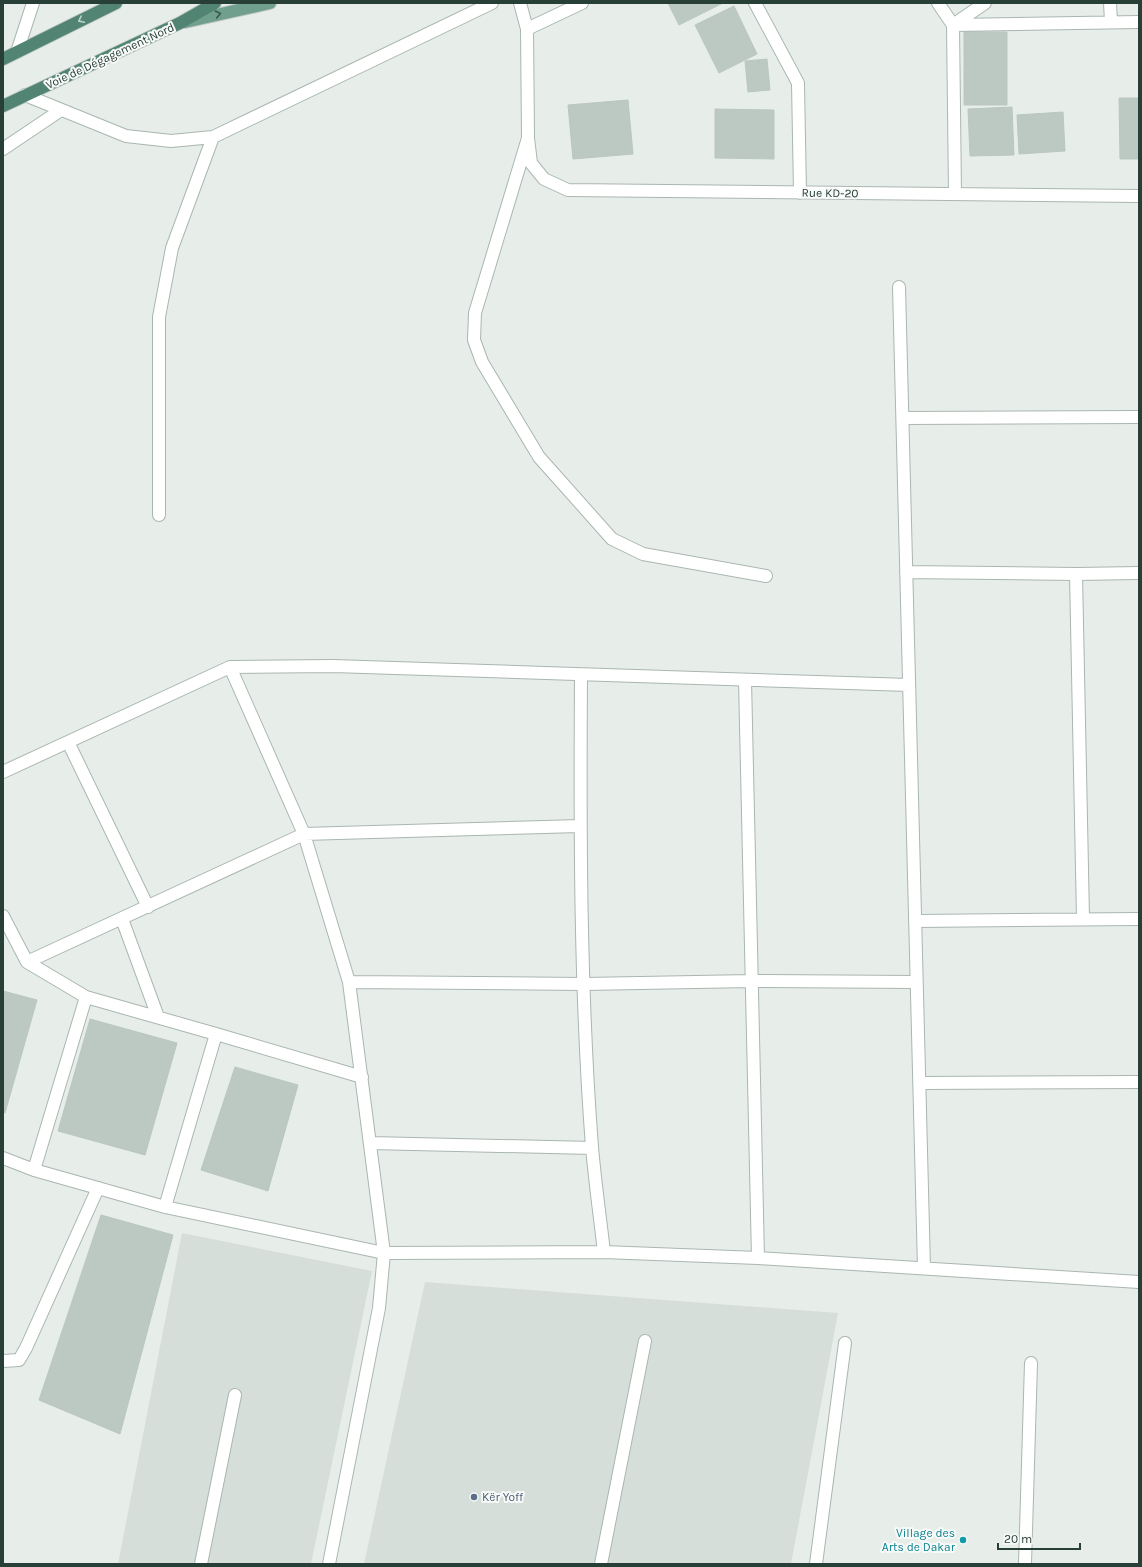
<svg xmlns="http://www.w3.org/2000/svg" width="1142" height="1567" font-family="Karla,sans-serif">
<style>
.built{fill:#d5ded9}
.building{fill:#bcc9c3;stroke:#bac7c0}
.lines{fill:none;stroke-linecap:round;stroke-linejoin:round}
.service-casing{stroke:#aab6b0;stroke-width:14}
.minor-casing{stroke:#aab6b0;stroke-width:14}
.primary-casing{stroke:#c3c9c7;stroke-width:14}
.trunk-casing{stroke:#c3c9c7;stroke-width:14}
.service{stroke:#fff;stroke-width:12}
.minor{stroke:#fff;stroke-width:12}
.primary{stroke:#709f8e;stroke-width:12}
.trunk{stroke:#528473;stroke-width:12}
.oneway{stroke:#39574c}
.oneway2{stroke:#bdd1c9}
.service-dot{fill:#5c6f8a;stroke:#f7faf8;stroke-width:1.5}
.culture-dot{fill:#0f9aa8;stroke:#f7faf8;stroke-width:1.5}
.labels{text-anchor:middle;dominant-baseline:central;stroke-width:4;stroke-linejoin:round;paint-order:stroke}
.street-label{font-size:12px;fill:#273f36;stroke:#f7faf8}
.service-label{font-size:12px;fill:#4e5e75;stroke:#f7faf8;text-anchor:start}
.culture-label{font-size:12px;fill:#0d838f;stroke:#f7faf8;text-anchor:end}
</style>
<rect width="100%" height="100%" fill="#e7eeea"/>
<path class="built" d="M182,1233l190,38 -61,293h-193z
M425,1282l413,31 -47,251h-427z"/>
<path class="building" d="M668,3h55l-44,22z
M734,6l23,48 -38,19 -24,-48z
M964,32h43v73h-43z
M767,59l3,31 -22,2 -3,-31z
M1119,98h20v61h-19z
M628,100l5,54 -60,5 -5,-54z
M1012,107l2,48 -44,1 -2,-47z
M715,109l59,1v49l-59,-1z
M1063,112l2,39 -46,3 -2,-39z
M3,991l34,9 -32,113 -2,-1z
M90,1019l87,24 -32,112 -87,-24z
M235,1067l63,18 -30,106 -67,-21z
M101,1215l72,20 -53,199 -81,-34z"/>
<g class="lines">
<g class="service-casing">
<path id="service" d="M17,52l16,-49
M25,95l101,41 45,5 42,-4 279,-134
M528,138l-53,175 -1,27 8,22 57,95 73,82 31,15 123,22
M3,149l58,-39
M159,515v-198l13,-69 41,-111
M3,1361l16,-1 7,-12 72,-160
M201,1564l34,-169
M816,1564l29,-221
M1025,1564l6,-201"/>
</g>
<g class="minor-casing">
<path id="minor" d="M520,3l7,26 1,109 3,25 13,16 24,11 571,6
M755,3l43,80 2,110
M938,3l15,22 2,169
M1110,3l1,18
M953,25l186,-3
M953,25l32,-22
M527,29l55,-26
M899,287l25,981
M903,418l236,-1
M906,572l170,2 63,-1
M1076,574l7,344
M230,667l74,167 45,148 35,271 -5,55 -50,256
M581,675c-1,158 -1,315 11,472 3,35 8,70 12,105
M745,680l13,578
M68,742l80,165
M3,772l227,-105 103,-1 576,19
M3,916l24,46 59,35 130,37 146,43
M122,919l36,98
M915,921l224,-2
M27,962l277,-128 276,-8
M349,982l235,2 168,-3 164,1
M919,1083l220,-1
M370,1143l222,5
M3,1158l31,12 131,37 219,46 220,-1 154,6 381,24
M34,1170l52,-173
M165,1207l51,-173
M601,1564l44,-223"/>
</g>
<g class="primary-casing">
<path id="primary" d="M185,22l85,-19"/>
</g>
<g class="trunk-casing">
<path id="trunk" d="M3,59l113,-56
M3,106l177,-83 35,-20"/>
</g>
<use href="#service" class="service"/>
<use href="#minor" class="minor"/>
<use href="#primary" class="primary"/>
<use href="#trunk" class="trunk"/>
</g>
<defs><path id="oneway-chevron" d="M-2-3.5L2.5 0L-2 3.5" fill="none" stroke-width="1.6" stroke-linecap="round" stroke-linejoin="round"/></defs>
<use class="oneway" href="#oneway-chevron" transform="translate(218 14) rotate(-12)"/>
<use class="oneway2" href="#oneway-chevron" transform="translate(81 20) rotate(153)"/>
<circle class="service-dot" cx="474" cy="1497" r="4"/>
<circle class="culture-dot" cx="963" cy="1540" r="4"/>
<g class="labels">
<g class="street-label">
<text transform="translate(110 56) rotate(-25)">Voie de Dégagement Nord</text>
<text transform="translate(830 193) rotate(1)">Rue KD-20</text>
</g>
<g class="service-label">
<text x="482" y="1497">Kër Yoff</text>
</g>
<g class="culture-label">
<text x="955" y="1533">Village des<tspan x="955" dy="14">Arts de Dakar</tspan></text>
</g>
</g>
<rect width="1142" height="1567" fill="none" stroke="#273f36" stroke-width="8"/>
<path d="M998 1543v6h82v-6" fill="none" stroke="#273f36" stroke-width="2"/>
<text x="1004" y="1543" font-size="12" fill="#273f36" stroke="#f7faf8" stroke-width="3" paint-order="stroke">20 m</text>
</svg>
